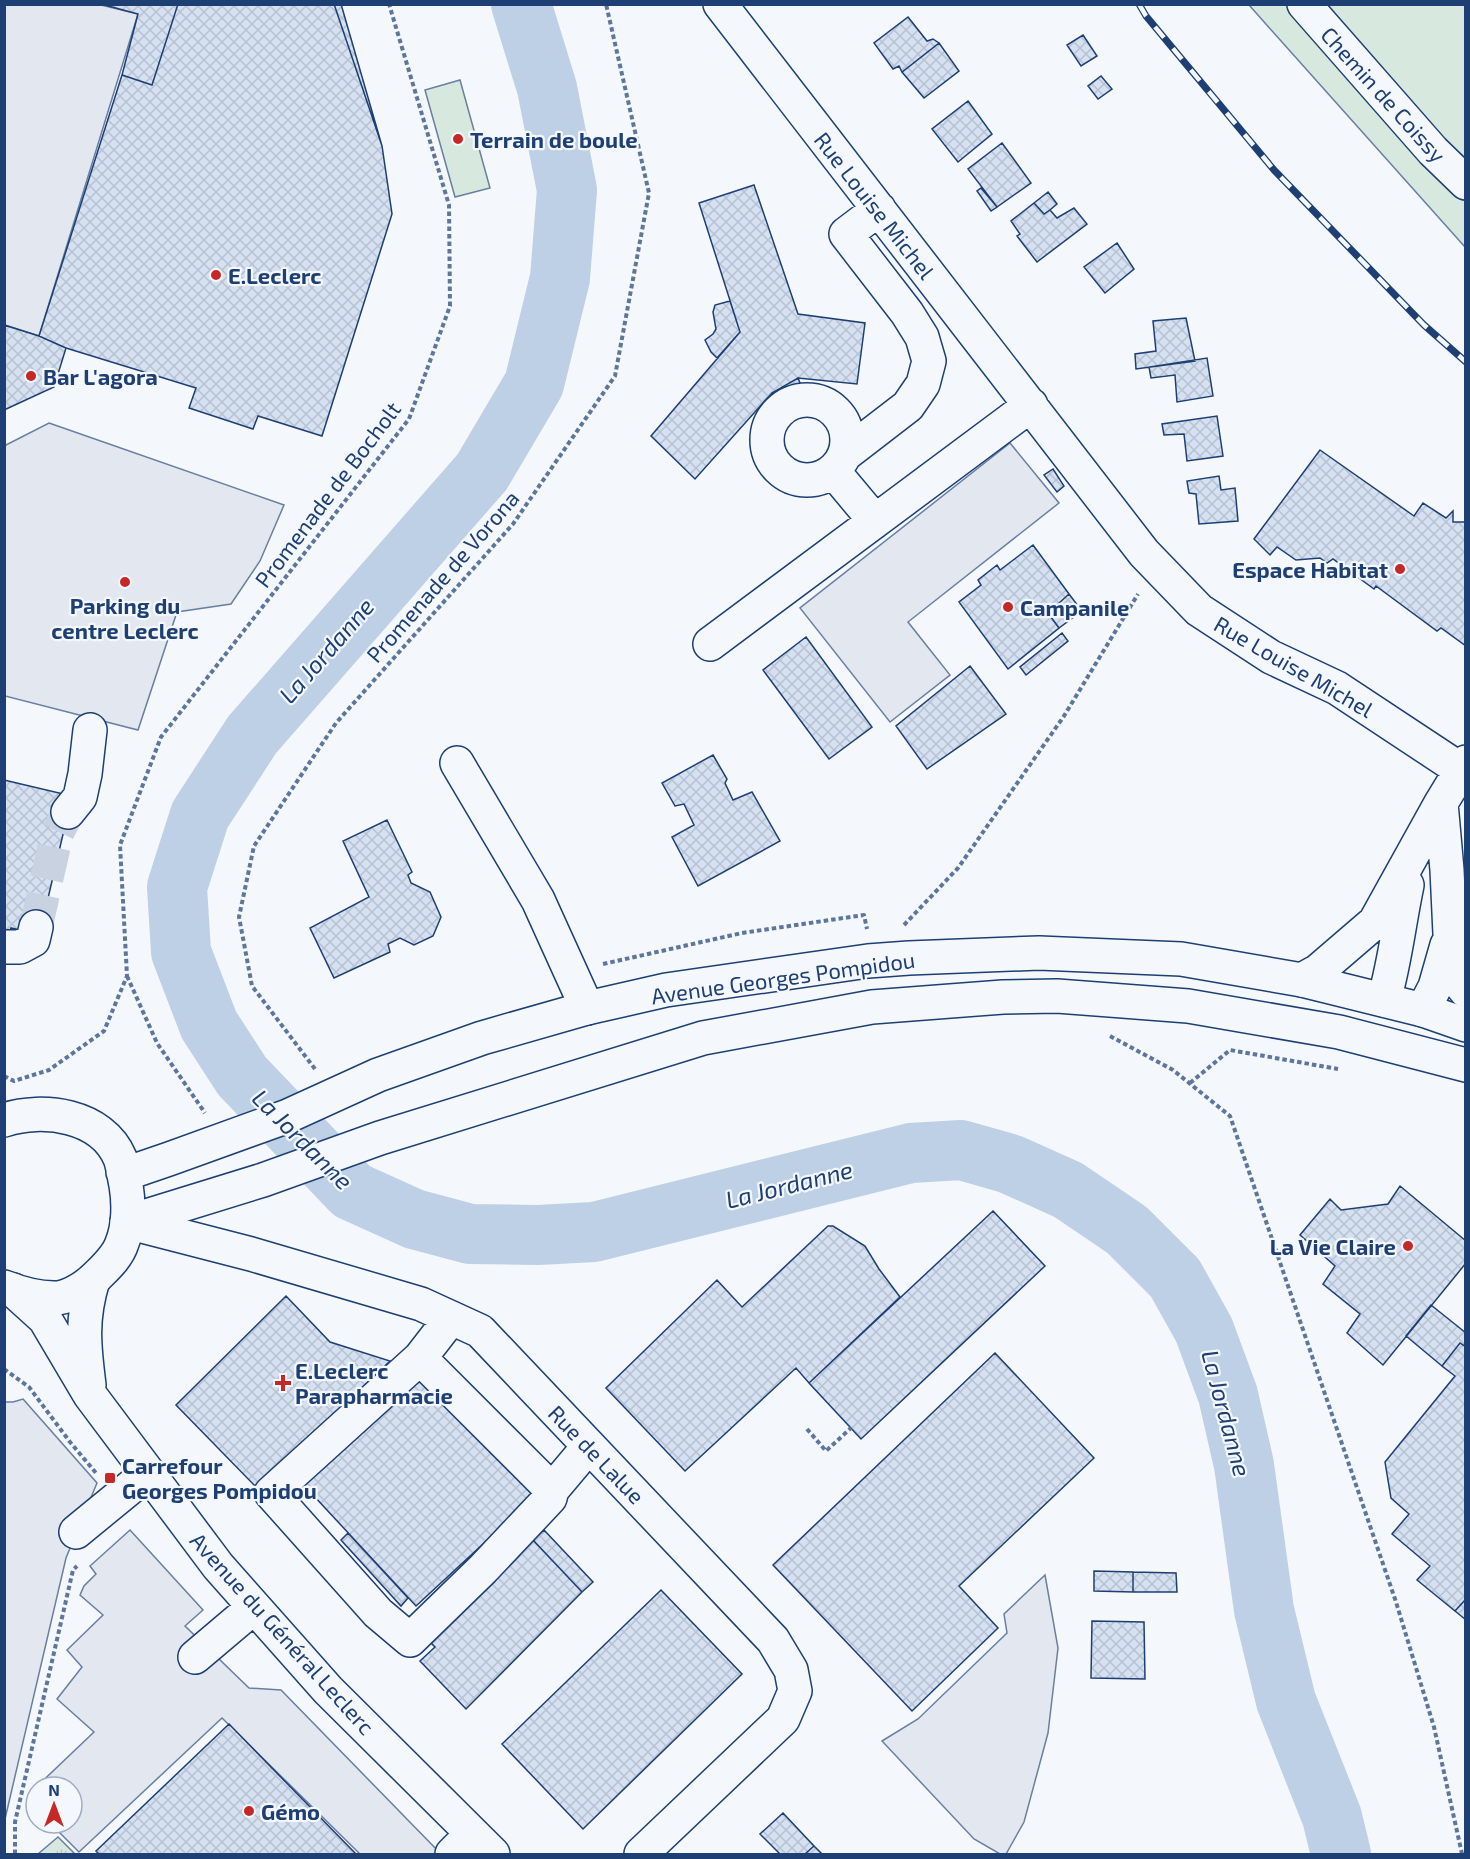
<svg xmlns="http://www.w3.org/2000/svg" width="1470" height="1859" font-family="'Exo 2',sans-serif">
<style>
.grass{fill:#d7e8df;stroke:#687fa3;stroke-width:1.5}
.park{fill:url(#park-tufts);stroke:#687fa3;stroke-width:1.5}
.parking{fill:#e3e8f0;stroke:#687fa3;stroke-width:1.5}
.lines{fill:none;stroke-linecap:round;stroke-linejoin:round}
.river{stroke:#bed0e5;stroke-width:60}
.building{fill:url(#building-cross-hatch);stroke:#1d3f73;stroke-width:1.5}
.minor-tunnel{stroke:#c9d2e0;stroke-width:33;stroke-dasharray:33 16;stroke-linecap:butt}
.minor-casing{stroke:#1d3f73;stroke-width:36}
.major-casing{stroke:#1d3f73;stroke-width:36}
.path{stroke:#5e769c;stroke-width:4;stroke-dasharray:4.5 3;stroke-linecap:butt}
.minor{stroke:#f4f7fb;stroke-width:33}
.major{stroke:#f4f7fb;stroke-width:33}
.rail-casing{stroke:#1d3f73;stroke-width:7}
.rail{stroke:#f4f7fb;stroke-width:4.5;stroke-dasharray:14;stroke-linecap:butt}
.poi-dot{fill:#c62828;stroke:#f4f7fb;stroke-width:2}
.labels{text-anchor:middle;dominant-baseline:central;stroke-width:4.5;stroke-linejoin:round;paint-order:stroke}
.street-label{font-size:22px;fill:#1d3f73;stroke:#f4f7fb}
.poi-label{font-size:22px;font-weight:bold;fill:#1d3f73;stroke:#f4f7fb;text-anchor:start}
.water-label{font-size:24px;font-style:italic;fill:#1d3f73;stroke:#f4f7fb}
</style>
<defs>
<pattern id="park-tufts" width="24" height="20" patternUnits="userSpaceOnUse" patternTransform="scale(1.5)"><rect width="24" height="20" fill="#d7e8df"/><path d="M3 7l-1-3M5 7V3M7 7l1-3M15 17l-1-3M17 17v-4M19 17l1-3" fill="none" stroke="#b8c8c3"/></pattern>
<pattern id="building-cross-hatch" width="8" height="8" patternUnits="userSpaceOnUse" patternTransform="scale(1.5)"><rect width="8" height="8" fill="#d5e0f0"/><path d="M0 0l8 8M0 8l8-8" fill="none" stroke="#b6c1d1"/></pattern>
</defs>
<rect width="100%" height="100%" fill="#f4f7fb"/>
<path class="grass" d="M1249,5h216v242z
M460,80l30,108 -35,9 -30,-107z"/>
<path class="park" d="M58,1837l17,17h-37z"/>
<path class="parking" d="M5,5h96l37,9 -99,322 -34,-11z
M49,423l235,82 -24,56 -29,43 -54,8 -39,118 -133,-34 -1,-250z
M1010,443l49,60 -151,119 42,53 -60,47 -90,-114z
M23,1399l74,84 -31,75 -61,261 -1,-417h9z
M130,1530l73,80 -18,16 64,62 32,2 160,164h-81l-138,-136 -143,134 -29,-29h22v-36h-36v10l-5,-5 63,-60 -37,-33 25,-32 -15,-17 36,-35 -23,-20 4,-9 12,-12 -6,-8z
M1045,1575l13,73 -10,85 -24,89 -18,32h-6l-26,-15 -92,-98 36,-22 89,-86 -3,-19z"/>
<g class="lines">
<path class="river" d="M521,4l26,84 20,102 -7,88 -26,106 -52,88 -230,263 -52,80 -23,72 4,65 28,73 33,51 110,115 62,28 56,15 68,1 56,-3 317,-79 50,-3 49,14 58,26 59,40 48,48 29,52 24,65 16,70 20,145 22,91 46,116 9,37"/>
</g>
<path class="building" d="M101,4h77l-26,81 -30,-10 16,-61z
M178,4h156l48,142 10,68 -70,222 -64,-20 -5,13 -64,-21 7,-20 -130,-40 -27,-12 83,-261 30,10z
M334,4h7l41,142z
M908,17l19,24 6,-2 6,4 -37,29 -3,-6 -6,3 -19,-26z
M1083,35l14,21 -16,10 -14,-21z
M939,43l20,28 -35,27 -22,-26z
M1101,76l11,13 -14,10 -10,-13z
M968,101l24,33 -34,28 -26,-33z
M1002,143l29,40 -34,24 -29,-38z
M754,185l44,129 67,9 -8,61 -59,-6 -26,15 -77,86 -44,-43 89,-104 -41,-129z
M981,188l16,19 -6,4 -14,-20z
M1048,192l9,12 -7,6 -6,4 -10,-11z
M1034,203l10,11 6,-4 7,8 17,-10 13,16 -50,38 -20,-26 3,-2 -9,-13z
M1117,243l17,26 -29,24 -21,-26z
M730,301l10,31 -23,26 -6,-6 -6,-12 8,-6 3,-5 -3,-17 2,-7z
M1186,318l9,43 -59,8 -1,-15 21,-3 -3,-30z
M4,325l35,11 27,12 -12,39 -50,23z
M1207,358l6,38 -36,6 -2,-27 -24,3 -2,-11z
M798,378l4,10 -24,15 -6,-10z
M1217,416l6,40 -36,5 -3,-27 -20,1 -2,-11z
M1320,450l94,66 9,-13 23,15 7,-7v11h13v124l-25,-18 -4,3 -61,-45 -2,3 -41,-30 -6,4 -7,-5 -24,2 -19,-13 -7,8 -16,-16z
M1053,469l11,17 -7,6 -13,-17z
M1219,476l2,14 14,-2 3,33 -39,3 -3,-30 -7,-1 -2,-12z
M1033,545l36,49 -21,19 11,15 -51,41 -49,-67 22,-17 -3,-5 19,-15 3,5z
M1069,594l13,17 -23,17 -11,-15z
M1062,633l6,8 -42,34 -6,-8z
M806,637l66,90 -43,32 -66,-89z
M970,666l36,48 -79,55 -31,-43z
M713,755l14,24 -2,4 8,17 19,-8 28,49 -82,45 -26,-49 22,-12 -10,-21 -9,2 -13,-23z
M4,780l68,16 -31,132 -21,2 -9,-2 -2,6 -5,-1z
M387,820l25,52 -4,3 3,8 19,9 11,25 -8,19 -19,9 -14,-7 -12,6 2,8 -56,26 -24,-50 59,-31 -26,-56z
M1400,1186l66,55v22l-83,102 -36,-32 13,-19 -37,-30 12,-18 -35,-31 30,-36 11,11 47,-6z
M993,1211l52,55 -184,173 -52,-56z
M828,1226h5l32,20 14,23 21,28 -91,86 -13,-15 -111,103 -79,-83 111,-108 25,27z
M286,1296l44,46 60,19 -133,127 -81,-83z
M1431,1305l35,28v14l-6,-4 -18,23 -36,-30z
M1460,1343l6,4v252l-11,12 -38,-31 13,-14 -38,-32 17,-20 -18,-16 -6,-36 70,-86 -13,-10z
M995,1353l99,105 -135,128 39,42 -86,83 -139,-146z
M422,1371l114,124 -120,111 -115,-124z
M544,1530l49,52 -11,10 -49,-52z
M348,1533l60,65 -7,8 -60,-66z
M533,1540l49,52 -116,117 -46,-48 15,-14 -5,-5z
M1094,1571l39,1v20l-39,-1z
M1133,1572l43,1 1,19h-44z
M661,1590l81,84 -159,155 -81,-85z
M1466,1599v21l-11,-9z
M1092,1621l52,1 1,57 -54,-1z
M229,1724l127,130h-257l-3,-3z
M783,1813l31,33 -9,8h-25l-20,-20z
M814,1846l8,8h-17z"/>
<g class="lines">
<path class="minor-tunnel" d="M36,927l21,-93 11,-22"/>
<g class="minor-casing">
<path id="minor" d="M720,4l424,549 55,57 72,47 66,31 124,82
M1304,4l129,147 33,32
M767 440a40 40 0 1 1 80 0a40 40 0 1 1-80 0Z
M847,453l61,-47 15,-22 6,-23 -7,-24 -15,-24 -61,-79 33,-25
M834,472l41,49
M710,644l321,-239
M457,763l81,137 49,108
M1441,803l6,67 3,64 5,43 11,14
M68,812l12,-15 5,-23 5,-44
M4,947h16l13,-7 3,-13
M1302,980l16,-9 57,-49 66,-119 25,-41
M1384,1000c11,-38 15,-77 23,-115
M1423,1010l12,-23 12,-42
M127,1222l124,32 170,50 59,27 293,309 18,30 4,21 -12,28 -142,135
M13,1290l32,29 45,76 128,171 110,124 165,164
M451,1318l-31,40 -149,135 107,120 32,27 73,-71 67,-71 2,-8 37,-44
M420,1358l132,132
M89,1385c-5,-39 -8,-66 4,-105
M76,1532l72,-59
M195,1657l59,-50
M452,1854l20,-20"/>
</g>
<g class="major-casing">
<path id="major" d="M4,1120c39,-13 98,-5 116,38 3,8 4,18 6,27 3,18 3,41 -4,58 -4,13 -15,23 -25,33 -10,10 -25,20 -39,22 -19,1 -36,-4 -54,-11
M123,1172h8l38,-13 119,-43 90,-41 104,-37 105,-30 79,-18 202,-29 41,-3 130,-5 142,6 121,21 121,30 43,15
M127,1222l136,-42 117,-42 323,-100 169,-31 131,-10 54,-1 131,10 151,26 127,33"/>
</g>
<path class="path" d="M904,925l54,-57 106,-152 74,-122
M603,964l139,-31 122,-18 3,14
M127,976l30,67 48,70
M1110,1036l63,34 57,46 166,486 38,125 28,127
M315,1069l-63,-83 -13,-69 15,-71 82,-123 177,-199 102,-148 34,-183 -43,-189
M4,1076l10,5 35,-11 55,-39 23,-55 -7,-131 41,-108 248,-318 41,-113 -1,-101 -60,-201
M1190,1083l40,-33 108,19
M4,1369l25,18 41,55 26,31
M807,1429l19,22 25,-23
M15,1854v-32l58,-252 4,-4"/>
<use href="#minor" class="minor"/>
<use href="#major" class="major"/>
<g class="rail-casing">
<path id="rail" d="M1139,4l7,12 128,154 150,155 42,37"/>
</g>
<use href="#rail" class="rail"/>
</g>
<g class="poi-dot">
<circle cx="458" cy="139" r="6"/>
<circle cx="216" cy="275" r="6"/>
<circle cx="31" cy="376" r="6"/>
<circle cx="1400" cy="569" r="6"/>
<circle cx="125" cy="582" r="6"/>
<circle cx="1008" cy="607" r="6"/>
<circle cx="1408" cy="1246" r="6"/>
<path d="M280 1374h6v6h6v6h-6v6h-6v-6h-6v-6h6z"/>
<rect x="104" y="1472" width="12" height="12" rx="3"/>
<circle cx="249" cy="1811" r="6"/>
</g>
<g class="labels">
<g class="street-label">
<text transform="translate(1384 94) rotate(48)">Chemin de Coissy</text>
<text transform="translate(875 205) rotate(52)">Rue Louise Michel</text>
<text transform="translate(327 494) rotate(-53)">Promenade de Bocholt</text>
<text transform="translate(442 576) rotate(-49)">Promenade de Vorona</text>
<text transform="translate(1294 666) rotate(30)">Rue Louise Michel</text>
<text transform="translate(783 977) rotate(-8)">Avenue Georges Pompidou</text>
<text transform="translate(597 1454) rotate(46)">Rue de Lalue</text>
<text transform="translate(283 1633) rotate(48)">Avenue du Général Leclerc</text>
</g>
<g class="poi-label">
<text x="470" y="139">Terrain de boule</text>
<text x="228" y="275">E.Leclerc</text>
<text x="43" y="376">Bar L'agora</text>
<text x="1388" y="569" text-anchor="end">Espace Habitat</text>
<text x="125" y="605" text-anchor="middle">Parking du<tspan x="125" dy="25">centre Leclerc</tspan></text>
<text x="1020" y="607">Campanile</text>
<text x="1396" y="1246" text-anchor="end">La Vie Claire</text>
<text x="295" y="1370">E.Leclerc<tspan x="295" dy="25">Parapharmacie</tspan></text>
<text x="122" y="1465">Carrefour<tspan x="122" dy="25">Georges Pompidou</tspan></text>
<text x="261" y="1811">Gémo</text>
</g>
<g class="water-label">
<text transform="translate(326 650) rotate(-49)">La Jordanne</text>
<text transform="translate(303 1139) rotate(45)">La Jordanne</text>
<text transform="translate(789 1184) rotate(-14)">La Jordanne</text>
<text transform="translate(1227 1413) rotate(75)">La Jordanne</text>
</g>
</g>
<rect width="1470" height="1859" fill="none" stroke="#1d3f73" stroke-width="12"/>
<g transform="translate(54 1805)"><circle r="28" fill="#f4f7fb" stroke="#9eadc5" stroke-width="1.5"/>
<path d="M0-4.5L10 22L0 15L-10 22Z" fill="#c62828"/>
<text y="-9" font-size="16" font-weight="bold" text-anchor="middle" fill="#1d3f73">N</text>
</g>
</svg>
